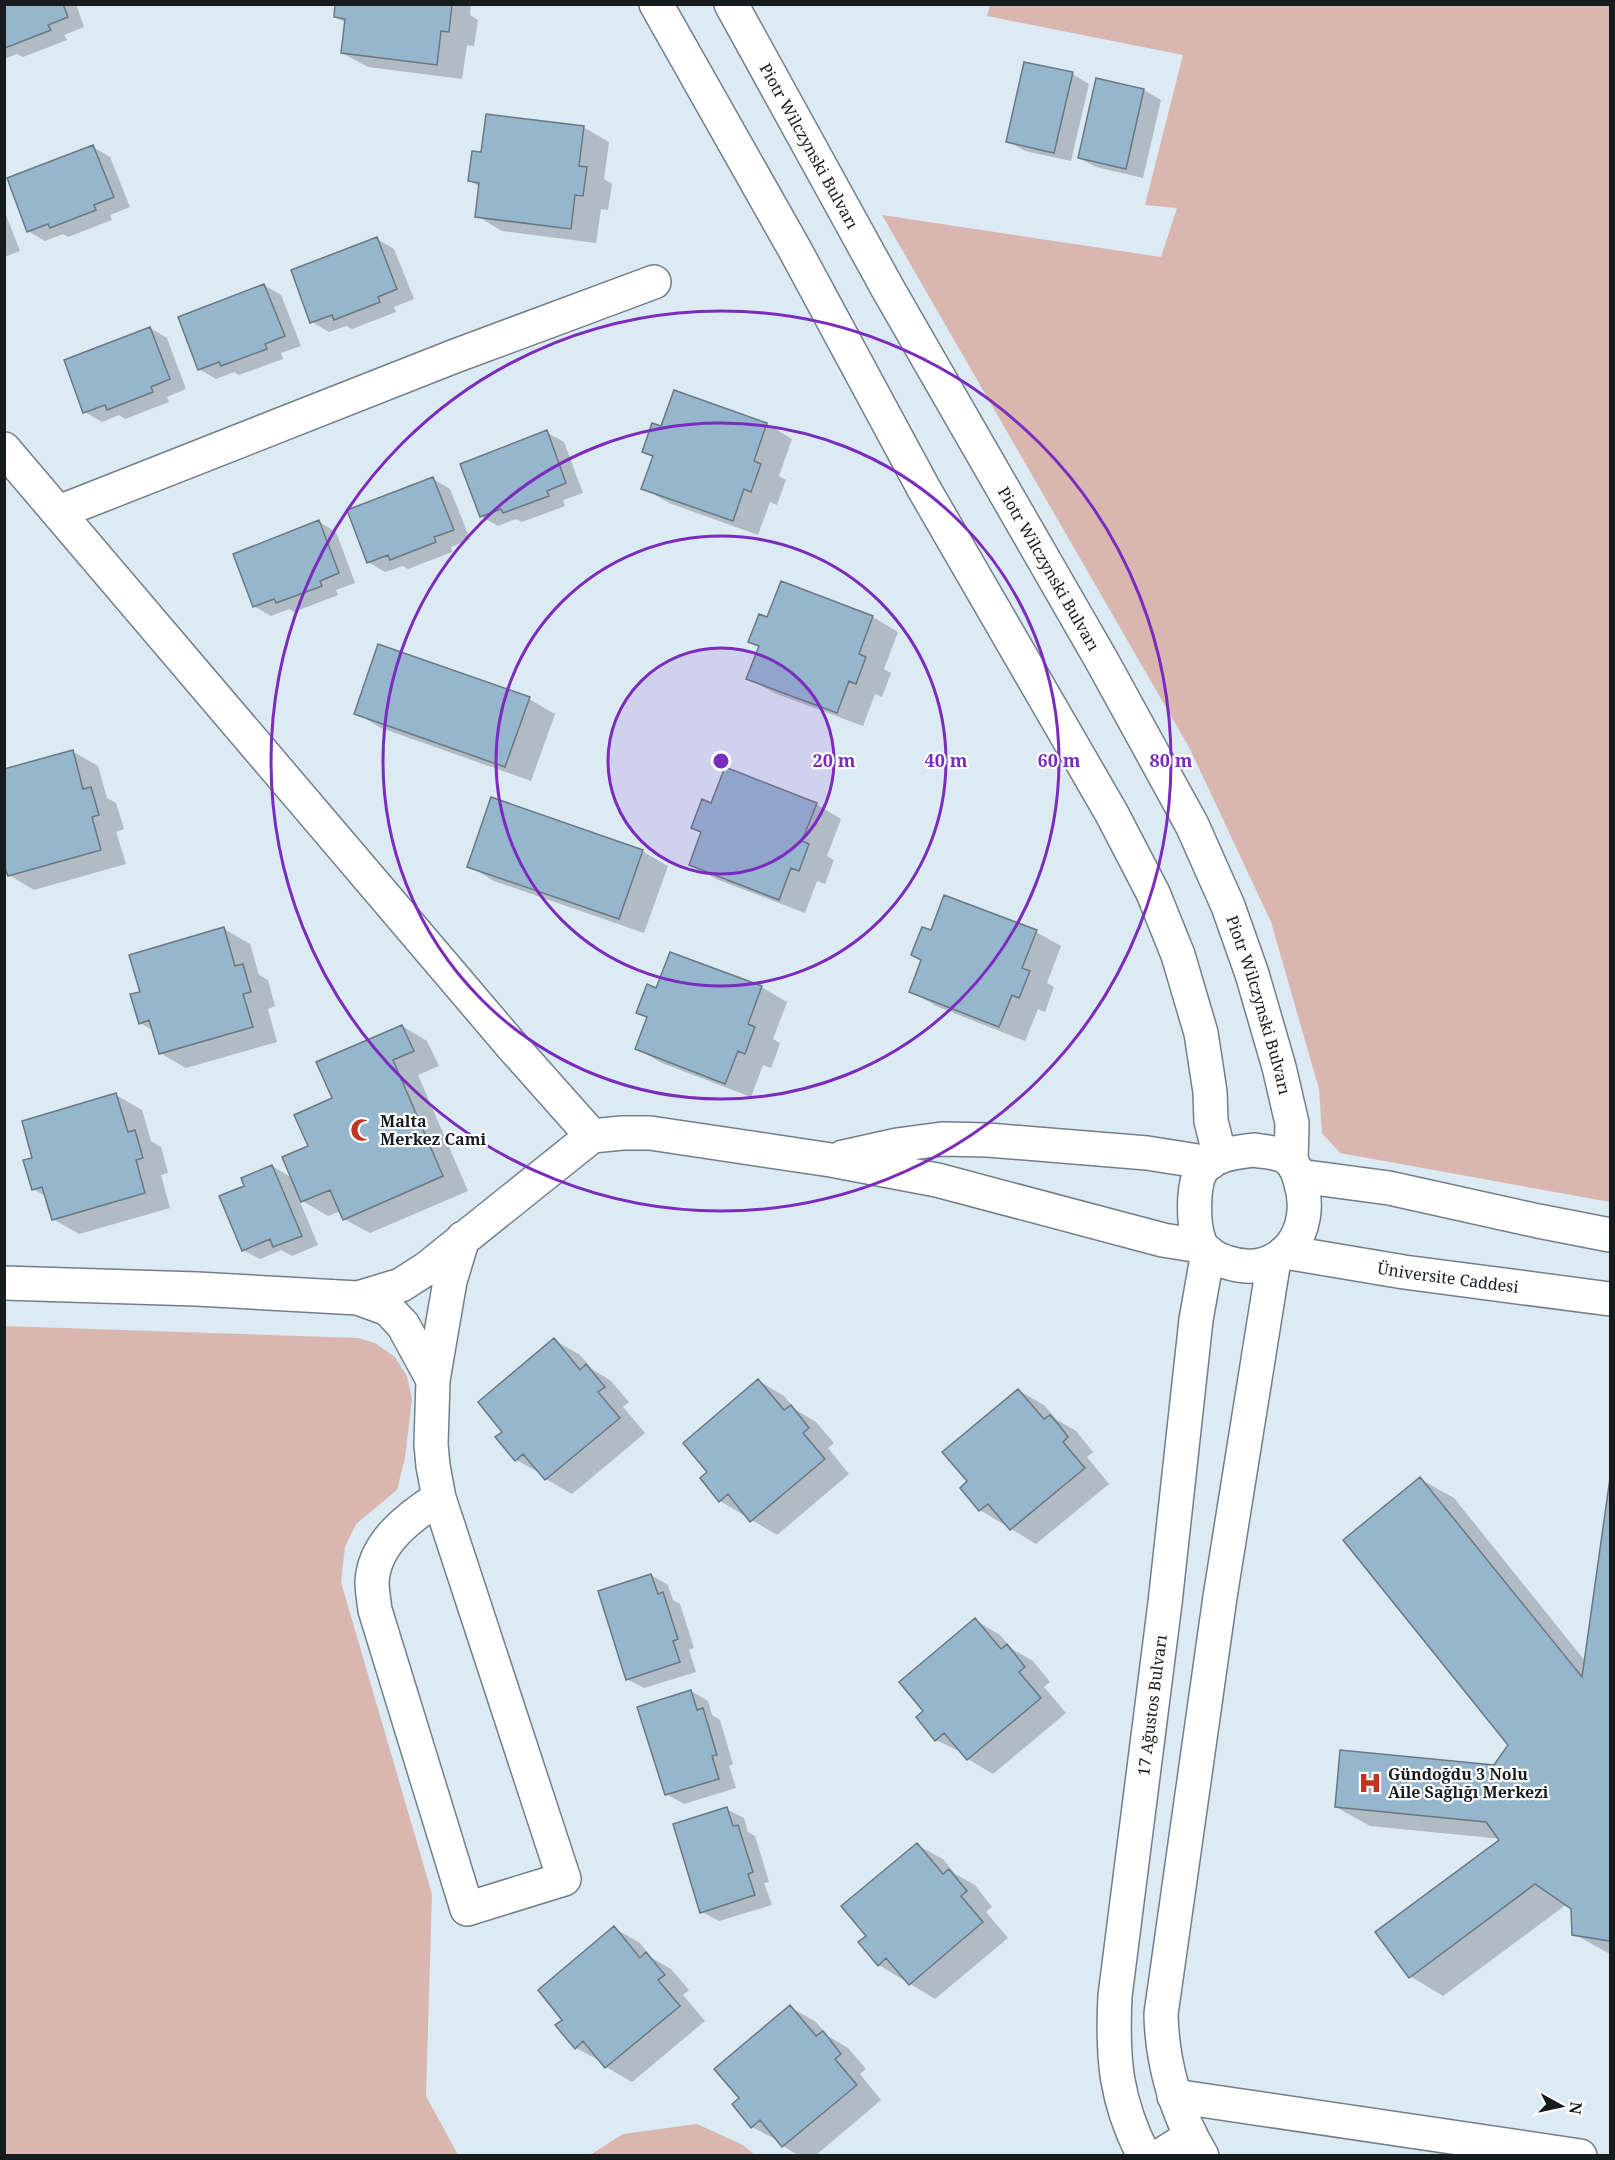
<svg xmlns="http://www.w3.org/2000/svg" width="1615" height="2160" font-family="'Noto Serif',serif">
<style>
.green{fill:#d9b7b0}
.shadow{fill:#0003}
.building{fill:#95b6cc;stroke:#6b7881;stroke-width:1.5}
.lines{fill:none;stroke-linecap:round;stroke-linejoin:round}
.street-casing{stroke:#727f88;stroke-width:36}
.secondary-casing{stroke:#727f88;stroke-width:36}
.primary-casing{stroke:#727f88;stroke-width:36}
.street{stroke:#fff;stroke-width:33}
.secondary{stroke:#fff;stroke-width:33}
.primary{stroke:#fff;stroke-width:33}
.ring{fill:none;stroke:#7b2cbf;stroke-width:3}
.labels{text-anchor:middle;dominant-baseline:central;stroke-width:4.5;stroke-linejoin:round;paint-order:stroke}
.street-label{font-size:16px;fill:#161b1e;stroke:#fff}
.poi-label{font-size:16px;font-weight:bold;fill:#161b1e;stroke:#fff;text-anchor:start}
.centre{fill:#7b2cbf;stroke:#fff;stroke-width:3}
.ring-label{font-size:18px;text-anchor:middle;font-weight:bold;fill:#7b2cbf;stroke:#fff;stroke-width:4.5;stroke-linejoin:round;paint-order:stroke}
</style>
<rect width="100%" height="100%" fill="#dceaf4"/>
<path class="green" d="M990,5h620v1197l-270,-49 -18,-20 -3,-44 -48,-167 -81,-173 -308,-534 279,42 16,-49 -32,-3 38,-150 -196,-39z
M4,1326l354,12 17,5 20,14 12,19 5,23 -7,59 -8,32 -41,34 -11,23 -4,35 91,312 -6,202 32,59h-453z
M697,2124l46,21 12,10h-165l33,-21z"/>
<path class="shadow" d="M4,4h72l8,23 -20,8 3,5 -44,17 -6,-3 -13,5z
M337,4h134l-1,11 8,5 -4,26 -7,-1 -5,34 -94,-12 -26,-14 4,-30 -10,-6z
M1072,74l17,10 -18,77 -46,-10 -17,-10z
M1144,90l17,10 -18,78 -47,-11 -17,-9z
M583,127l26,15 -5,37 8,5 -4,26 -7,-1 -5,34 -94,-12 -25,-15 3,-29 -10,-6z
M93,147l17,10 20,50 -20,8 2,5 -44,17 -5,-3 -18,7 -17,-10z
M4,210l16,41 -16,6z
M377,239l17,10 20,50 -20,8 2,5 -44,17 -6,-3 -17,6 -17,-10z
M264,285l17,10 20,51 -20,7 2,6 -44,16 -5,-3 -18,7 -17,-10z
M150,328l17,10 19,51 -19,8 2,5 -44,17 -6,-4 -17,7 -17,-10z
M675,392l92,32 25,15 -13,37 7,4 -9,25 -7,-3 -12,33 -89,-32 -26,-15 11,-30 -10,-6 18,-24z
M546,432l18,10 19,51 -20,7 2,6 -43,16 -6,-3 -18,7 -17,-10z
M433,479l17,10 20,50 -19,8 1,5 -44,17 -5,-3 -18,6 -17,-10z
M319,522l17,10 19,51 -19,7 2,5 -44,17 -5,-3 -18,7 -17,-10z
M782,583l91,34 25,15 -14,37 7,4 -9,24 -7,-3 -12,32 -89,-33 -26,-15 12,-31 -10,-5 18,-23z
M529,699l26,15 -24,67 -150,-53 -25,-15z
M72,751l26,15 9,32 9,5 8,26 -8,3 10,32 -92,26 -25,-15z
M816,804l25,15 -14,37 7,4 -9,24 -8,-3 -12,32 -89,-34 -25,-15 12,-31 -10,-6 18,-22z
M642,851l26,15 -24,67 -150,-52 -25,-15z
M224,929l26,15 9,31 9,5 7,26 -7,3 9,33 -91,26 -26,-15 -6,-22 -14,-8 1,-30z
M931,932h105l25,14 -14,37 7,4 -9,25 -7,-3 -13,32 -89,-35 -25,-15z
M761,987l26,15 -14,37 7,4 -4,12 -5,13 -8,-3 -12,32 -89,-34 -25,-14 11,-31 -10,-6 18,-22z
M402,1026l25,15 12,25 -21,9 50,116 -98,42 -26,-14 -3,-8 -13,5 -29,-17 19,46 -26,11 -11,-6 -21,9 -17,-9 3,-63 26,-21 20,12 42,-79z
M116,1095l26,15 9,31 10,6 7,26 -7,2 9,33 -91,26 -26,-15 -6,-22 -14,-8z
M554,1340l26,15 12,14 19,12 18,21 -6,5 22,26 -73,61 -26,-15 -4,-5 -26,-14 -12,-28z
M759,1381l25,15 12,14 20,12 18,21 -6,5 21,26 -72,61 -57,-34 -11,-29z
M1018,1390l26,15 13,15 19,11 17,21 -6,5 22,27 -73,60 -56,-34 -11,-28z
M1420,1479l34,19 131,163 25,-172v465l-36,-20 -1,-26 -6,-4 -124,92 -33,-20 92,-137 -132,-13 -34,-19 159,-41 15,-21z
M651,1575l17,10 5,15 7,4 14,44 -5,2 7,22 -52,16 -17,-9z
M975,1620l25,15 12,14 21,12 17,21 -6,5 22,26 -73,61 -25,-15 -5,-6 -27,-13z
M691,1691l17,10 4,14 8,5 13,44 -4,2 7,22 -52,16 -18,-10z
M726,1809l18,9 4,14 7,4 14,46 -5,1 8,22 -53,16 -17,-9z
M917,1845l26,14 12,15 20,11 17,22 -6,5 22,26 -73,61 -56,-34 -11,-29z
M614,1928l26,15 12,15 19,11 18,21 -6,5 22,26 -73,61 -26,-15 -4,-5 -26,-14z
M790,2007l26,15 12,14 20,12 18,21 -6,5 21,26 -66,56h-16l-16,-10 -4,-5 -27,-14 -11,-29z"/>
<path class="building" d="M4,4h59l5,13 -20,8 3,5 -46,18z
M335,4h117l-3,28 -8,-1 -4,34 -96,-12 4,-34 -11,-2z
M1024,62l49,10 -19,81 -48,-11z
M1096,78l48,11 -18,80 -48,-11z
M486,114l98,12 -5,40 8,1 -4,29 -8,-1 -4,34 -96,-12 4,-34 -11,-2 4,-30 9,1z
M93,145l21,52 -20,8 2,5 -46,18 -2,-4 -21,8 -20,-54z
M377,237l20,52 -19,8 2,5 -46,18 -2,-5 -22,8 -19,-53z
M264,284l21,52 -20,8 2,5 -46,17 -2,-4 -21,8 -20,-53z
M150,327l20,52 -19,8 2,5 -46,18 -2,-5 -22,8 -19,-53z
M674,390l93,33 -13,38 7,3 -10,28 -7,-3 -11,32 -92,-32 12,-33 -11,-4 10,-29 9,3z
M547,430l19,53 -19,8 2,5 -46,17 -2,-4 -21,8 -20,-53z
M433,477l21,53 -20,7 2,5 -46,18 -2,-5 -21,8 -20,-53z
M319,520l20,53 -19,8 2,5 -46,17 -2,-4 -21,8 -20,-53z
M781,581l92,35 -14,38 7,3 -10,27 -7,-3 -12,32 -91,-34 13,-33 -11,-4 11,-28 8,3z
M378,644l152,53 -25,70 -151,-53z
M73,750l10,39 8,-2 8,28 -7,2 9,33 -93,26 -4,-10v-97z
M725,767l92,36 -15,38 7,3 -10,27 -8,-3 -12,32 -90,-35 12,-33 -10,-4 11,-29 9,4z
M491,797l152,53 -24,69 -152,-52z
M944,895l93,35 -15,38 8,3 -11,27 -7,-3 -13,32 -90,-35 12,-32 -10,-5 11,-28 9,3z
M224,927l11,39 8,-2 8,28 -8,2 10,33 -94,27 -10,-34 -10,4 -9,-30 10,-2 -11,-37z
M670,952l92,34 -14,38 7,3 -5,13 -5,14 -7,-3 -13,33 -90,-35 12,-32 -11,-4 11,-29 9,4z
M402,1025l12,26 -21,9 50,116 -100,44 -13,-30 -29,12 -19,-45 26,-11 -14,-31 38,-17 -16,-36z
M116,1093l12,39 7,-2 8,28 -7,2 9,33 -93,27 -10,-33 -10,3 -9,-30 9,-2 -10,-37z
M272,1165l30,71 -29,11 -3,-8 -28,12 -23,-55 25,-10 -3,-8z
M554,1338l26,32 6,-6 9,11 10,12 -7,5 22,26 -75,62 -22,-26 -8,7 -20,-24 7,-5 -24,-30z
M758,1379l26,31 7,-5 18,23 -6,5 22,26 -75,63 -22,-28 -9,8 -19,-24 7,-6 -24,-29z
M1018,1389l26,30 6,-4 9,10 9,12 -5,5 22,26 -75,62 -22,-26 -9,7 -19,-23 7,-7 -25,-29z
M1420,1477l162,200 28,-199v463l-38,-6 -1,-26 -36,-25 -126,94 -34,-46 124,-92 -13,-18 -151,-15 5,-57 154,15 14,-20 -165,-205z
M651,1574l7,20 5,-2 15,47 -5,2 7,21 -54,18 -28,-89z
M975,1618l26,31 6,-5 18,23 -6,5 22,26 -74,62 -23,-27 -9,8 -19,-24 7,-6 -24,-29z
M691,1690l6,20 6,-2 14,47 -5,1 7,23 -54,16 -28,-88z
M727,1807l6,19 5,-1 15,47 -5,2 7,21 -55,18 -27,-89z
M917,1843l26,31 6,-5 18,22 -6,5 22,26 -74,63 -23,-27 -8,8 -20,-24 8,-6 -25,-30z
M614,1926l26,32 6,-6 19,23 -7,5 22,26 -75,62 -22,-27 -8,8 -20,-24 7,-5 -24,-30z
M790,2005l26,31 7,-5 18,23 -6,5 22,26 -75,62 -22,-27 -9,8 -19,-24 7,-6 -25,-29z"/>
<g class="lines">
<g class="street-casing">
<path id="street" d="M4,449l508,597 80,90
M59,512l396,-156 199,-74
M843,1157l54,-12 45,-6 46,1 159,13 63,10
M4,1283l193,6 161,9 43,-13 25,-16 166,-133 30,-3h28l181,27 106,20 226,60 37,6
M358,1298l30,11 15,16 30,55
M439,1498c-30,19 -65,45 -67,84 0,9 2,19 3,28l92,299 97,-30 -125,-381 -6,-32 -2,-22 2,-64 17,-99 13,-43
M1174,2096l406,60
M1160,2156l30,-19"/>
</g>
<g class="secondary-casing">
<g id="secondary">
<path id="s1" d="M1144,2156c-29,-56 -32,-99 -29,-160l50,-393 31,-283 12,-68"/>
<path d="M1202,2156c-26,-43 -40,-93 -41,-142l59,-417 54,-337"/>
</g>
</g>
<g class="primary-casing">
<g id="primary">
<path d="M656,4l138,244 130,241 188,325 41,79 25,62 23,78 9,59 1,29 9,36"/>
<path id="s2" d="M731,4l157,285 214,372 90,164 36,81 24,68 27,93 13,56 -1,38"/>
<path d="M1254,1150c10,2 23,2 32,7 7,5 12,15 14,23 17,51 -19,101 -74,82 -11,-3 -24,-11 -27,-22 -6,-17 -7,-57 4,-72 11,-14 35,-16 51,-18z"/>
<path d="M1299,1176l90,12 149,33 72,14"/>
<path id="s3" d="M1285,1252l119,20 206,27"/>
</g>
</g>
<use href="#street" class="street"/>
<use href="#secondary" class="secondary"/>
<use href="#primary" class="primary"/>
</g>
<circle cx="721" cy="761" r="113" fill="#7b2cbf" fill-opacity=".12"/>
<g class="ring">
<circle cx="721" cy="761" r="113"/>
<circle cx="721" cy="761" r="225"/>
<circle cx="721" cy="761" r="338"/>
<circle cx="721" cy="761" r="450"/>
</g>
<defs>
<g id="mosque-bare" transform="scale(1.8)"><path d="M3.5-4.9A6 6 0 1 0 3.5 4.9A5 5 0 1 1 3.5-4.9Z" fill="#c03421" stroke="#fff" stroke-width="2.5" paint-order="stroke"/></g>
<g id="hospital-bare" transform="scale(1.8)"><path d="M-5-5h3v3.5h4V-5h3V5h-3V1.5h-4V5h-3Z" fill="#c03421" stroke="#fff" stroke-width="2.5" paint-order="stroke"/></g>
</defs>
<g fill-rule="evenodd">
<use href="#mosque-bare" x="362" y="1130"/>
<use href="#hospital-bare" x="1370" y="1783"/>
</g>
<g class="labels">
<g class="street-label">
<text stroke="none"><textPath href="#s2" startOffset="162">Piotr Wilczynski Bulvarı</textPath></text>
<text stroke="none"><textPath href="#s2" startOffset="648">Piotr Wilczynski Bulvarı</textPath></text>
<text stroke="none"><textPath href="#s2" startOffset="1134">Piotr Wilczynski Bulvarı</textPath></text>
<text stroke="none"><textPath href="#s3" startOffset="165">Üniversite Caddesi</textPath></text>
<text stroke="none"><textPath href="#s1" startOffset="458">17 Ağustos Bulvarı</textPath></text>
</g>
<g class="poi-label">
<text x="380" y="1121">Malta<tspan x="380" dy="18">Merkez Cami</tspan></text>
<text x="1388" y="1774">Gündoğdu 3 Nolu<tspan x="1388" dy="18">Aile Sağlığı Merkezi</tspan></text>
</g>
</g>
<circle cx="721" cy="761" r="9" class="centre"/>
<g class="ring-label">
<text x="834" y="767">20 m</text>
<text x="946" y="767">40 m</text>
<text x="1059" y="767">60 m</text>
<text x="1171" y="767">80 m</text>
</g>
<rect width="1615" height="2160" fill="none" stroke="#161b1e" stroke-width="12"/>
<g transform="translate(1561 2106) rotate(98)" stroke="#ffffff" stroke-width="4.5" paint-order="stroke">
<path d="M0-4.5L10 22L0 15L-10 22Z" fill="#161b1e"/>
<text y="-9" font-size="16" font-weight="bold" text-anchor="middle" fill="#161b1e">N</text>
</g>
</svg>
